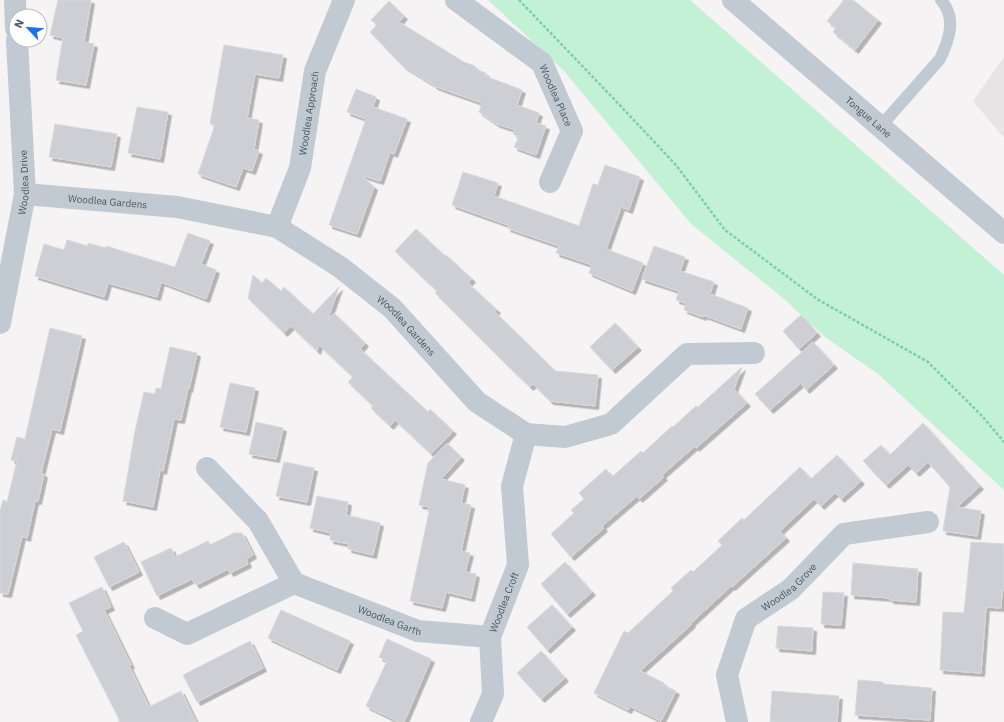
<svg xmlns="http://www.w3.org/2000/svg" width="1004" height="722" font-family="'IBM Plex Sans',sans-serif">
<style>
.education{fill:#e6e4e5}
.green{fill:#c3f1d5}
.building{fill:#cdcfd5;stroke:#d7d9de;filter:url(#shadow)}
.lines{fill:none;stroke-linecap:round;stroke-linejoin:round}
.path{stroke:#7ad0a6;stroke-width:2.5;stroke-dasharray:3 2;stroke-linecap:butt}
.lane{stroke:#c1cad2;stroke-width:12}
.street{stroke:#c1cad2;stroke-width:22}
.labels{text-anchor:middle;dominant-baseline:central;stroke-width:3;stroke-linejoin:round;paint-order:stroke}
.street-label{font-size:10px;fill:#4a5661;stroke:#fff}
</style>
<defs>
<filter id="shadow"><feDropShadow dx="3.5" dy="3.5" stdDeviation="0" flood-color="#0004"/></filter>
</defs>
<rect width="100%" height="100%" fill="#f5f3f3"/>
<path class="education" d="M1004,57v81l-31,-37z"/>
<path class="green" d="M488,0h202l314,275v215l-126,-116 -53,-37 -42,-39 -92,-74 -127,-153z"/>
<path class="building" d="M58,0h33l-7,42 10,2 -8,41 -30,-5 7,-42 -13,-3z
M844,0h9l25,20 -23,30 -22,-18 3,-4 -9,-7z
M389,1l15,15 -5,6 65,40 11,4v3l11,4 -1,3 37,14 -5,15 22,8 -3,10 10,3 -10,29 -22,-8 5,-10 -6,-3 2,-4 -18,-6 -18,-12 3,-9 -48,-17v-1l-31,-19 -33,-34 7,-7 -6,-5z
M224,45l59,10 -4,23 -24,-4 -8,44 12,2 -5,29 5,2 -7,20 -9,-3 -7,19 -38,-13 17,-49 -5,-1z
M356,89l20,8 -3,10 34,12 -13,35 -4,-2 -10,29 -19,-6 13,12 -17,47 -28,-9 37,-106 -19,-7z
M137,107l31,5 -8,47 -32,-6z
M55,124l62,10 -6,33 -62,-10z
M605,165l35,12 -11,33 -8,-3 -15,42 37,14 -11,28 -43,-18 3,-8 -36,-12 3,-7 -52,-18 1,-3 -56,-20 11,-33 35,11 -4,13 85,30 14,-42 5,1z
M416,229l29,27 1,-1 26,24 -4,4 29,27 -2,2 60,59 43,4 -3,31 -45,-5 -17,-17 -3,3 -26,-25 -69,-69 2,-2 -42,-40z
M188,233l22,8 -9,23 15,6 -10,29 -45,-17 -4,15 -49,-14 -4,14 -69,-21 9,-32 20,6 3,-10 21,6v-3l18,5v-2l69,21z
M654,246l31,11 -5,14 34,11 -4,12 38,14 -7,21 -38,-14v2l-19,-7 2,-7 -10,-3 3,-9 -37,-12z
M253,275l9,8 4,-5 15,13 3,-4 29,27 26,-27 -12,34 7,-8 31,30 -5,6 68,63 2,-3 23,22 -22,23 -36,-34 -5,6 -19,-18 2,-2 -25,-24 5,-5 -34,-32 -2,6 -26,-25 -7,7 -36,-35z
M801,315l16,18 -18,16 -16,-18z
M615,323l23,24 -26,23 -22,-23z
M50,328l32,8 -22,95 -8,-2 -11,44 3,1 -6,27h-3l-8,37 -5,-2 -14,58 -8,-1v-82l3,-11 4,2 10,-41 -6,-1 6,-23 8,2z
M813,342l21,23 -28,25 -5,-7 -31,27 -15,-16z
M170,347l27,6 -8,36 -1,-1 -7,32 -7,-1 -11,52 -3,-1 -7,37 -30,-6 12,-70 9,-39 11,2 1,-6 5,1z
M742,367l-8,22 13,14 -51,45 -1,-2 -33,29 2,2 -25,22 -2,-3 -35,30 2,2 -33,29 -20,-23 23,-21 -3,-3 13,-11 -5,-6 27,-24 6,8 29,-26 2,2 29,-27 1,1 23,-21 2,1z
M230,383l25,5 -9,44 -26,-5z
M256,422l27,6 -7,31 -27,-5z
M923,423l57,63 -23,21 24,4 -4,25 -34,-5 7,-44 -22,-25 -12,11 -8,-8 -22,20 -23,-24 18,-16 9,10z
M447,443l14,14 -20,22 24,6 -4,18 10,2 -10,46 9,2 -5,19 11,2 -5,24 -25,-6 -4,16 -32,-7 19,-89h-1l1,-5 -10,-2 9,-42z
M837,455l24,26 -20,18 -6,-6 -14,13 -7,-7 -34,32 6,7 -54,49 -1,-1 -40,37 1,1 -52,47 24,12 -1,2 13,6 -15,30 -31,-15 -2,4 -34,-17 30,-62 4,2 45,-42 -2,-3 20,-18 2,2 29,-27 -4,-4 24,-23 2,2 56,-53 11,12z
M284,462l30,6 -7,34 -31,-6z
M317,496l31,6 -2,13 34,8 -7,32 -25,-6 1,-5 -19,-4 1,-7 -21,-5z
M234,533h8l11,22 -7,4 2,5 -18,9 -2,-4 -32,16 -4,-6 -35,17 -16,-34 30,-14 4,9 33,-16 2,4z
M124,542l15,30 -30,15 -15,-30z
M971,542l33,2v46h-2l-1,18 -15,-1 -5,66 -41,-3 3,-58 21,1z
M565,562l27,30 -25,22 -26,-30z
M853,563l65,6 -2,33 -26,-2v-2l-39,-3z
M102,587l9,20 -7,3 27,55 -2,1 20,41 32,-16 15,31h-78l2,-1 -44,-86 7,-4 -14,-28z
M823,592l21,1 -3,32 -20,-1z
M552,605l20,22 -25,23 -20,-23z
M281,610l69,31 -13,29 -69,-32z
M778,626l35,2 -1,23 -36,-3z
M387,639l44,20 -27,63h-5l-33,-16 21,-45 -8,-4z
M250,641l13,27 -66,34 -14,-27z
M541,651l24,27 -24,21 -24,-26z
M858,680l25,2v2l49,4 -2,32 -75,-5z
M772,691l67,5 -2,26h-67z"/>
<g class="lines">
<path class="path" d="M519,0l94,98 63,67 49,65 92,69 111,63 54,54 22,26"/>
<path class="lane" d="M880,127l60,-68c9,-19 17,-41 1,-59"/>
<g class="street">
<path d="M15,0l1,28"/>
<path id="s1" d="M456,0l86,63 30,68 -22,51"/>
<path id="s2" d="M733,0l271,233"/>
<path id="s3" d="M25,194l152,13 100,20 63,40 52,41 85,94 49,32 39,3 46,-13 76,-70 67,-1"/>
<path id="s4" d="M277,227l23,-59 15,-97 29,-71"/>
<path id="s5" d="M0,323l25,-129 -8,-154"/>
<path d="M207,468l51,53 36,62"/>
<path id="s6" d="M155,618l32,16 107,-51 124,48 72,6"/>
<path id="s7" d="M481,722l12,-28 -3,-57 28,-72 -6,-79 14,-52"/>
<path id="s8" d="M737,722l-10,-47 19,-56 45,-30 53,-55 84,-12"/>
</g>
</g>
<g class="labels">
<g class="street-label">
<text stroke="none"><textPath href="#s1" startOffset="142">Woodlea Place</textPath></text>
<text stroke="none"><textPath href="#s4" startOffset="119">Woodlea Approach</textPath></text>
<text stroke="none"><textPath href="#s2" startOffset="179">Tongue Lane</textPath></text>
<text stroke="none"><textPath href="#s5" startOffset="143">Woodlea Drive</textPath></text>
<text stroke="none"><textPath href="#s3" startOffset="83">Woodlea Gardens</textPath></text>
<text stroke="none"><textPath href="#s3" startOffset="418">Woodlea Gardens</textPath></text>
<text stroke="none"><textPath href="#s8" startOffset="161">Woodlea Grove</textPath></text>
<text stroke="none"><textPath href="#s7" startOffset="125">Woodlea Croft</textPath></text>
<text stroke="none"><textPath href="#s6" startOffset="257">Woodlea Garth</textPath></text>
</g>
</g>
<g transform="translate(28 28) rotate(296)"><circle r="19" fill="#ffffff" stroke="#b7bbc0"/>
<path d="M0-3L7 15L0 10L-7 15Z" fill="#1a73e8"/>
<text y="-6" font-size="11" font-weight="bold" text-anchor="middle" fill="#4a5661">N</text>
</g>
</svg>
